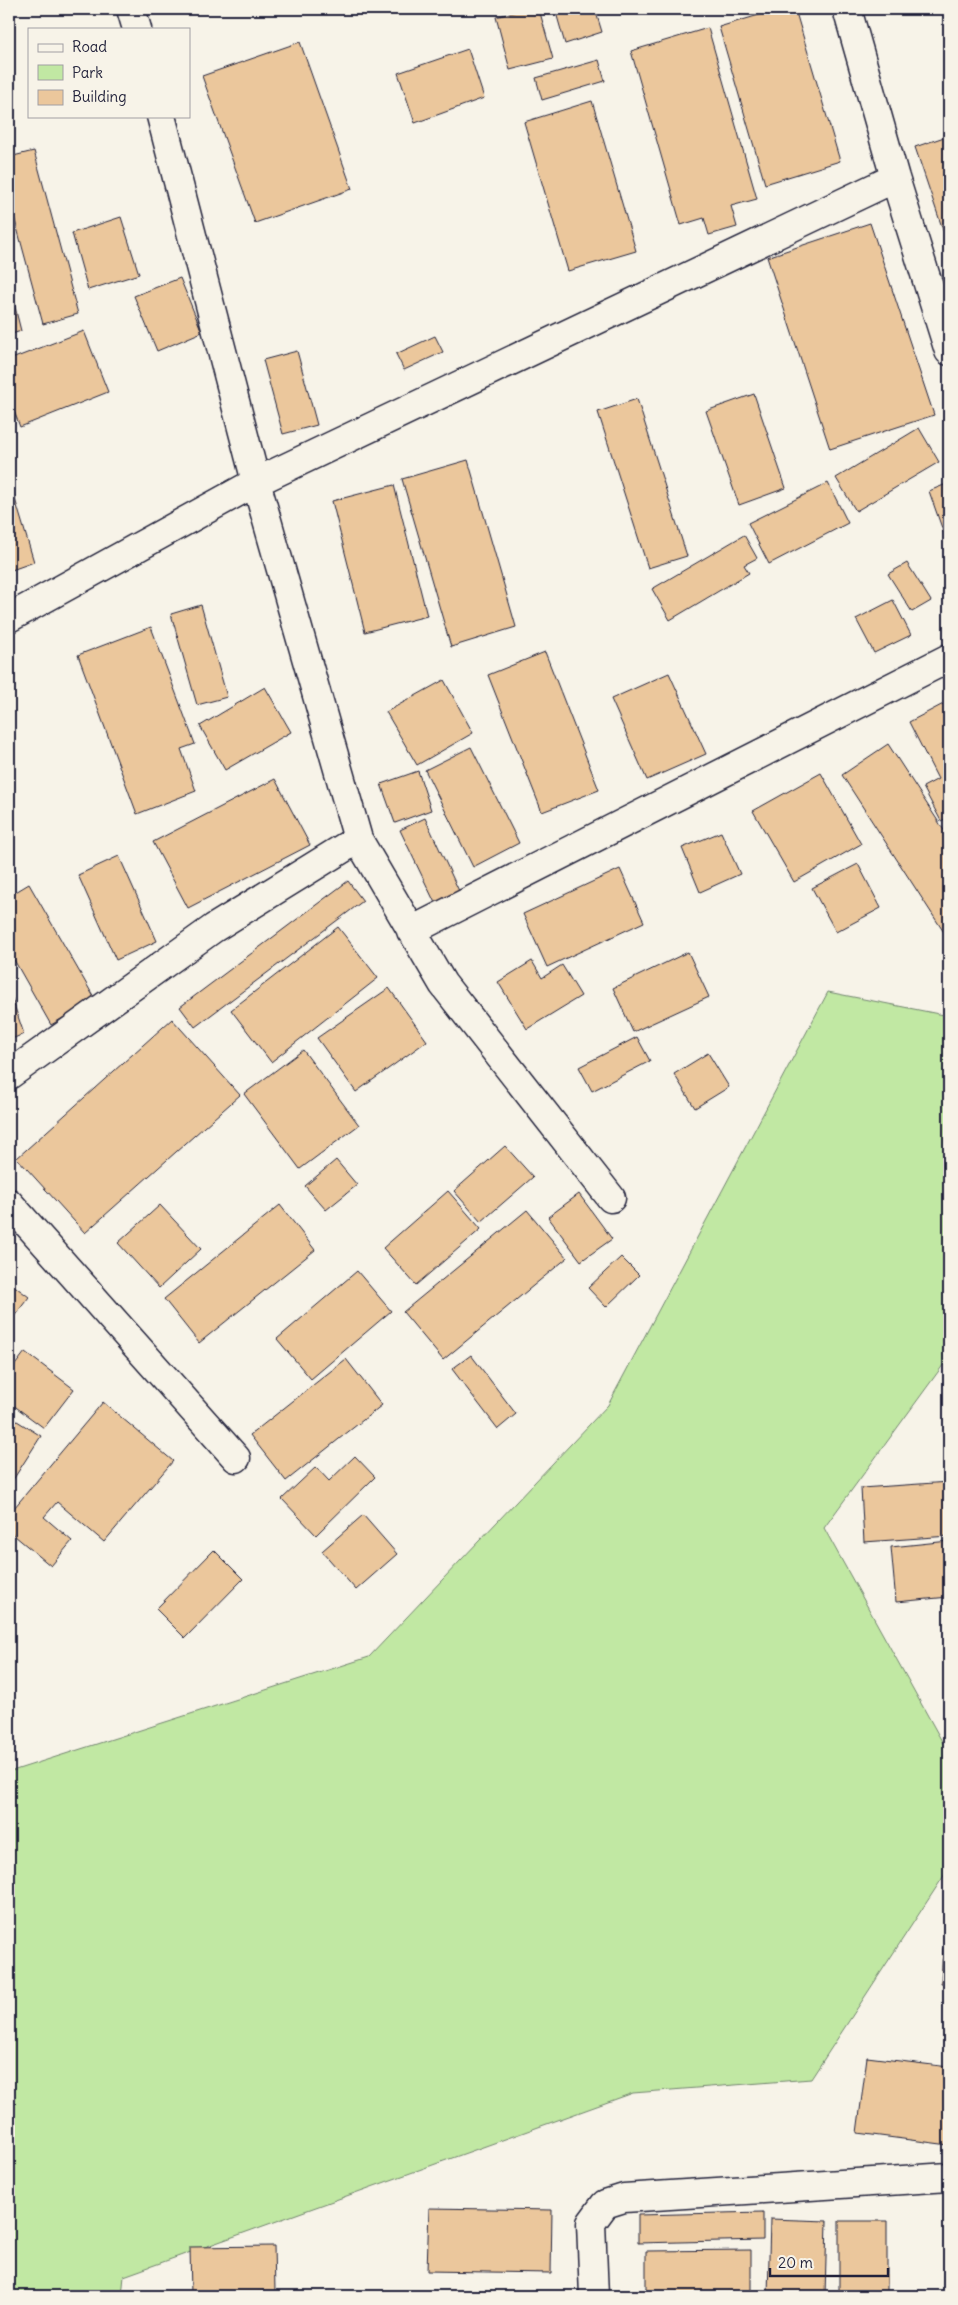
<svg xmlns="http://www.w3.org/2000/svg" width="958" height="2305" font-family="Delius,sans-serif">
<style>
.green{fill:#c1e8a3;stroke:#72856f}
.building{fill:#ebc79c;stroke:#22223b}
.lines{fill:none;stroke-linecap:round;stroke-linejoin:round}
.street-casing{stroke:#22223b;stroke-width:31}
.street{stroke:#f7f3e8;stroke-width:28}
</style>
<rect width="100%" height="100%" fill="#f7f3e8"/>
<filter id="ink" filterUnits="userSpaceOnUse"><feTurbulence type="fractalNoise" baseFrequency=".02" numOctaves="2"/><feDisplacementMap in="SourceGraphic" scale="10" xChannelSelector="R" yChannelSelector="G"/><feConvolveMatrix kernelMatrix="1 2 1 2 8 2 1 2 1" color-interpolation-filters="sRGB"/></filter>
<g filter="url(#ink)">
<path class="green" d="M828,992l121,24v341l-125,171 125,226v114l-138,211 -178,14 -509,183 -2,20h-113v-524l360,-115 239,-252z"/>
<path class="building" d="M524,9h15l14,50 -43,11 -14,-53z
M555,9h40l7,23 -37,12z
M779,9h16l45,152 -75,23 -46,-157z
M708,28l49,171 -26,7 6,21 -28,8 -5,-17 -23,7 -50,-174z
M300,42l52,147 -97,34 -53,-147z
M468,49l16,49 -69,25 -17,-50z
M599,60l6,21 -63,19 -6,-22z
M592,101l44,150 -68,20 -44,-149z
M947,136l2,5v107l-34,-101z
M34,151l44,163 -35,10 -34,-126v-41z
M121,217l18,57 -51,16 -16,-57z
M870,223l64,192 -104,34 -63,-192z
M180,278l22,54 -45,19 -23,-55z
M9,283l12,48 -12,4z
M84,331l24,61 -88,35 -11,-29v-38z
M435,336l8,16 -39,18 -8,-16z
M297,351l20,74 -34,9 -20,-74z
M754,394l32,94 -47,17 -33,-94z
M637,399l50,157 -39,12 -50,-156z
M919,428l20,34 -83,49 -20,-33z
M468,460l48,167 -65,20 -49,-168z
M9,479l25,83 -25,9z
M828,483l20,40 -79,41 -21,-41z
M949,483v65l-20,-57z
M394,485l33,131 -62,16 -33,-131z
M744,535l13,23 -13,7 5,8 -79,47 -18,-31z
M907,563l24,38 -19,11 -24,-38z
M893,600l18,35 -37,18 -18,-34z
M201,605l26,92 -30,8 -26,-91z
M151,627l44,117 -14,5 15,42 -59,23 -59,-159z
M545,652l54,138 -57,22 -54,-137z
M669,673l37,81 -59,26 -36,-81z
M444,680l29,53 -56,32 -31,-53z
M265,687l26,45 -66,38 -25,-44z
M949,701v116l-8,4 -18,-34 15,-8 -29,-57z
M888,744l61,94v102l-107,-165z
M471,747l48,96 -46,24 -48,-97z
M418,771l13,39 -36,13 -14,-39z
M821,773l40,71 -67,38 -41,-71z
M275,779l35,66 -122,63 -35,-66z
M425,818l34,73 -24,12 -35,-73z
M721,832l19,42 -40,18 -18,-44z
M119,856l38,85 -41,19 -38,-85z
M858,864l23,44 -45,24 -24,-44z
M620,869l24,53 -97,45 -24,-53z
M348,881l15,20 -168,126 -15,-20z
M29,884l66,115 -44,26 -42,-74v-55z
M338,927l40,51 -107,84 -40,-52z
M688,952l21,45 -76,35 -20,-44z
M532,961l10,17 20,-13 19,31 -54,33 -29,-47z
M389,988l38,53 -71,51 -39,-54z
M9,990l15,44 -15,6z
M172,1019l68,76 -155,138 -68,-75z
M637,1037l13,24 -58,30 -13,-24z
M303,1050l56,75 -59,44 -56,-75z
M708,1053l21,34 -34,21 -21,-34z
M505,1146l28,31 -52,45 -27,-31z
M336,1160l21,25 -31,25 -21,-24z
M448,1191l33,38 -65,56 -33,-37z
M579,1194l33,45 -31,22 -33,-44z
M160,1205l41,44 -42,39 -41,-45z
M280,1205l35,45 -116,93 -35,-44z
M527,1210l40,48 -124,102 -40,-48z
M621,1257l18,18 -33,32 -18,-19z
M357,1271l34,40 -80,68 -34,-40z
M9,1282l20,15 -20,26z
M25,1352l49,37 -30,39 -35,-26v-29z
M471,1355l45,59 -18,15 -46,-60z
M346,1359l36,46 -96,76 -36,-46z
M103,1402l70,59 -69,81 -47,-40 -13,15 28,24 -21,25 -42,-35v-17z
M9,1416l32,20 -32,50z
M355,1456l20,21 -59,58 -34,-36 34,-32 13,14z
M949,1482v54l-85,6 -3,-54z
M363,1515l34,39 -41,36 -34,-39z
M949,1541v56l-53,5 -5,-55z
M214,1550l29,29 -58,59 -29,-29z
M943,1948h6v35h-8z
M867,2057l82,10v78l-92,-12z
M429,2208l123,2 -1,63 -124,-2z
M763,2212v28l-125,3v-28z
M770,2219l57,2 -2,75h-57z
M839,2221h48v75h-48z
M274,2246l1,46 -84,2 -1,-47z
M751,2250v46h-105v-45z"/>
<g class="lines">
<g class="street-casing">
<path id="street" d="M131,9l6,20
M847,9l48,169 54,173
M161,116l95,366 102,357 85,145 168,214
M9,618l247,-136 639,-304
M411,931l538,-273
M9,1075l205,-147 144,-89
M9,1203l227,255
M594,2296l-3,-73 14,-19 19,-6 325,-21"/>
</g>
<use href="#street" class="street"/>
</g>
</g>
<rect width="958" height="2305" fill="none" stroke="#f7f3e8" stroke-width="30"/>
<rect x="15" y="15" width="928" height="2275" fill="none" stroke="#22223b" stroke-width="2" filter="url(#ink)"/>
<rect x="28" y="28" width="162" height="90" fill="#f7f3e8" stroke="#a29fa3"/>
<rect x="38" y="44" width="25" height="8" fill="#f7f3e8" stroke="#a29fa3"/>
<text x="72" y="52" font-size="15" fill="#22223b">Road</text>
<rect x="38" y="65" width="25" height="15" fill="#c1e8a3" stroke="#a29fa3"/>
<text x="72" y="78" font-size="15" fill="#22223b">Park</text>
<rect x="38" y="90" width="25" height="15" fill="#ebc79c" stroke="#a29fa3"/>
<text x="72" y="102" font-size="15" fill="#22223b">Building</text>
<path d="M770 2268v8h118v-8" fill="none" stroke="#22223b" stroke-width="2.5"/>
<text x="778" y="2268" font-size="15" fill="#22223b" stroke="#f7f3e8" stroke-width="4" paint-order="stroke">20 m</text>
</svg>
